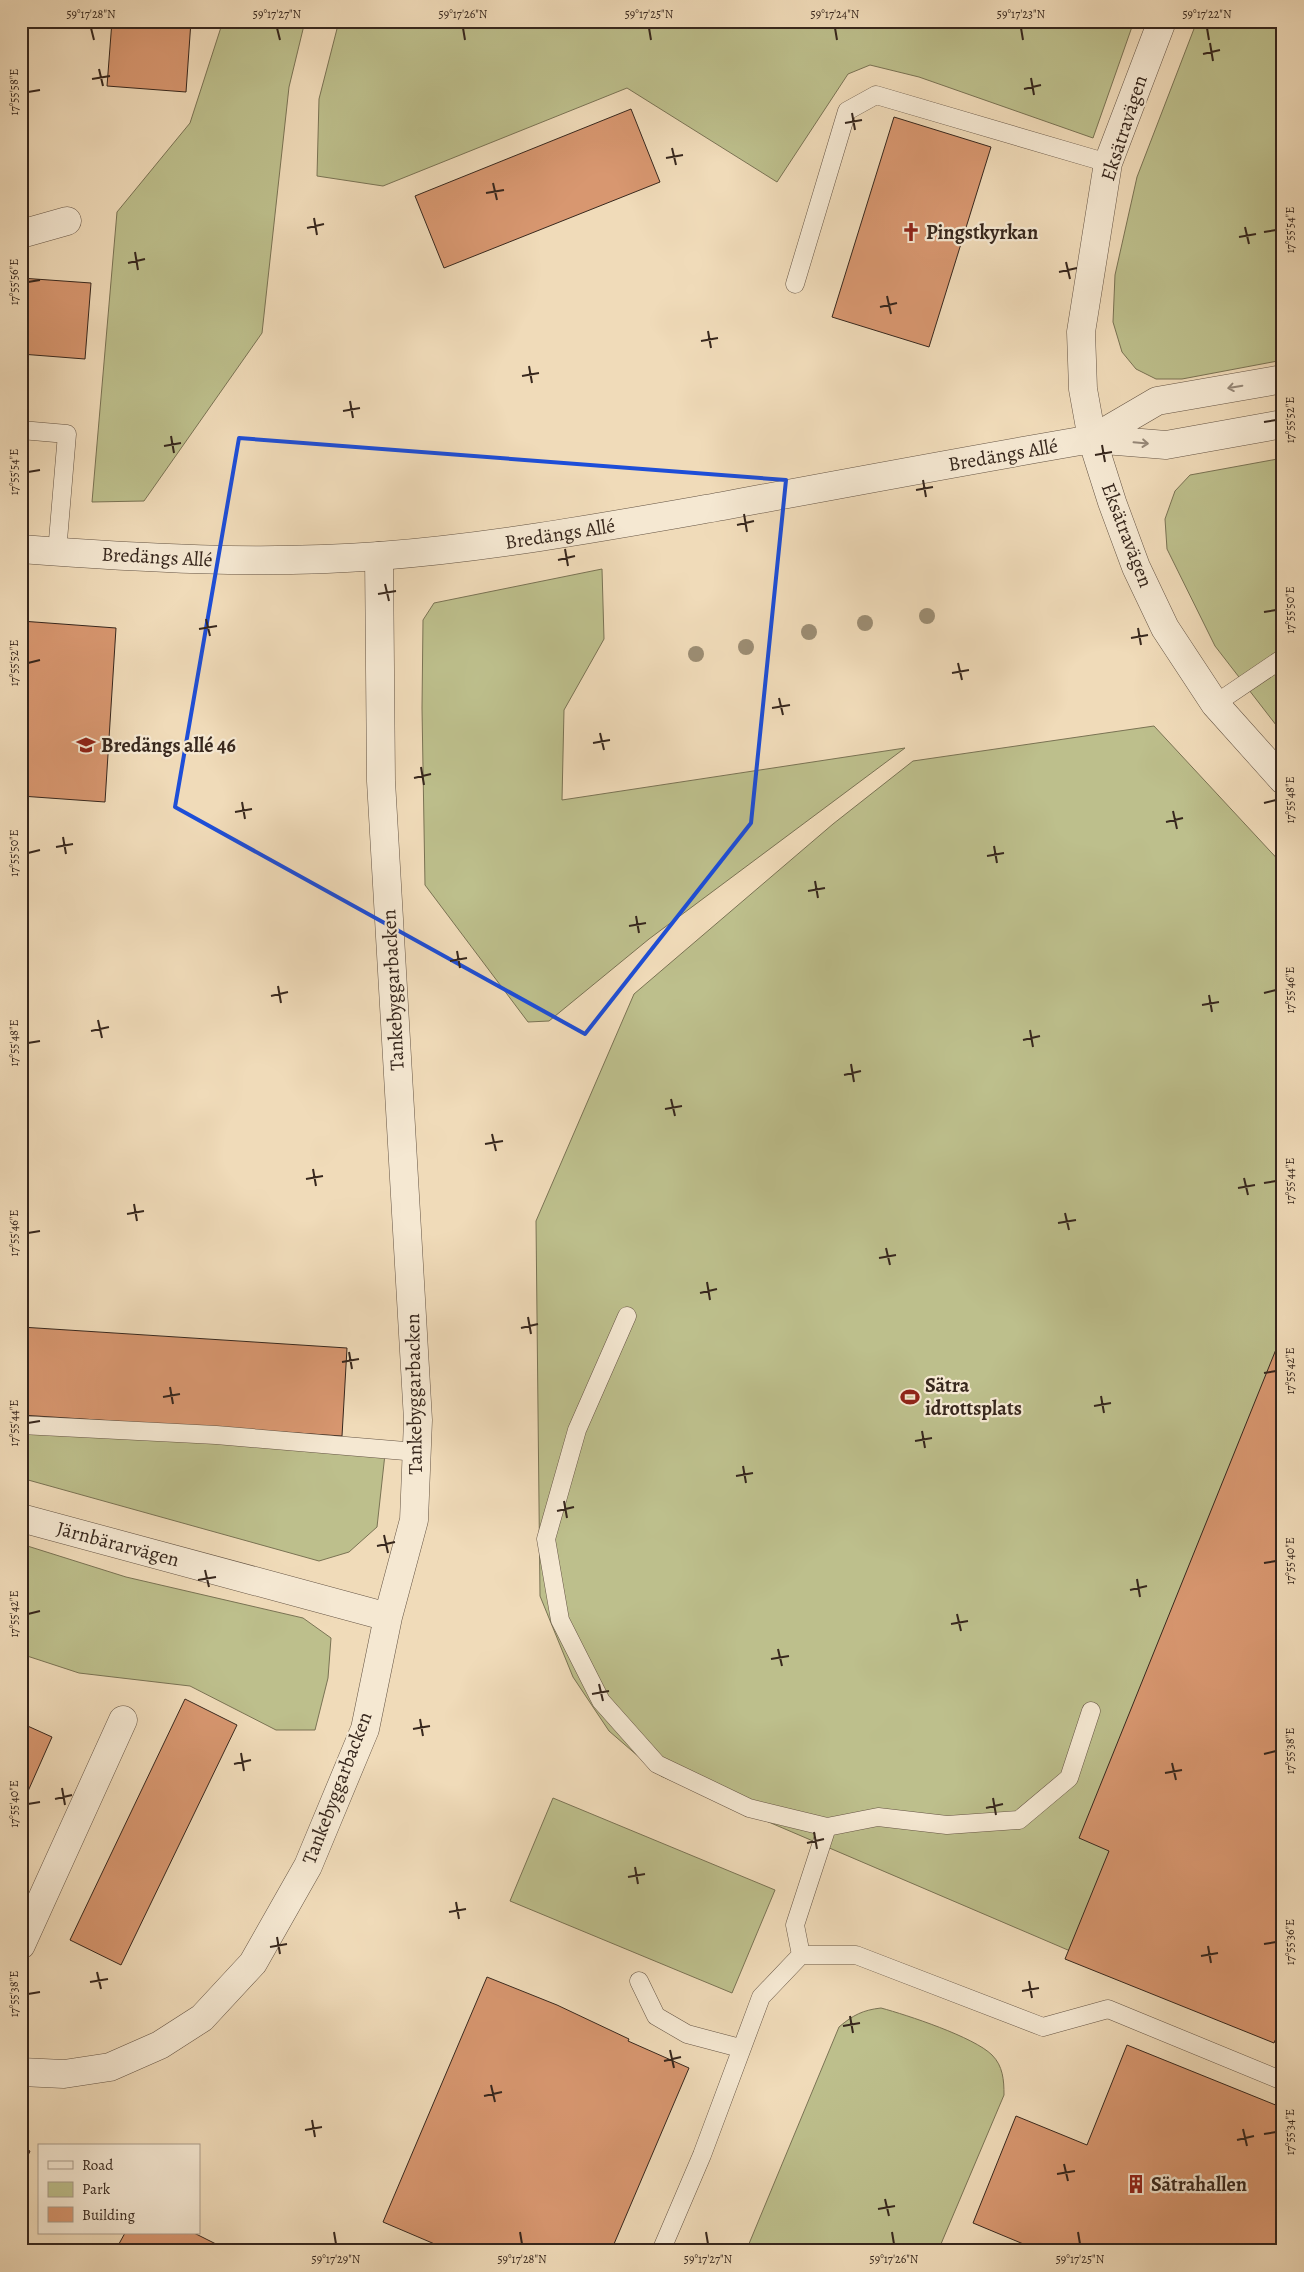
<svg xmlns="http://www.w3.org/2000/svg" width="1304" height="2272" font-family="Alegreya,serif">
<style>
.green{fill:#bdbf8c;stroke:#7a7354}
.building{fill:#d89770;stroke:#37271d}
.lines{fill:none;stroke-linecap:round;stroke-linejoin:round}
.service-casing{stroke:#655444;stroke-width:19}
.minor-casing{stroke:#655444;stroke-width:29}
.tertiary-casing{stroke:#655444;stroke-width:29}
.service{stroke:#f5e8d2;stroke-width:18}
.minor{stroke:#f5e8d2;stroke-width:28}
.tertiary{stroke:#f5e8d2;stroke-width:28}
.tree{fill:#9c8d73}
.oneway{stroke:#968878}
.marked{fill:none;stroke:#1d4ed8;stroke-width:4;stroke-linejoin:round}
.ticks{fill:none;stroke:#37271d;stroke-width:2}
.labels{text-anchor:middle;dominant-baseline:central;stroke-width:4.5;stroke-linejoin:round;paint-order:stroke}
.street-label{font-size:20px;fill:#37271d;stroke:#f5e8d2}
.poi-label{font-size:20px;font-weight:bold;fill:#37271d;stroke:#f5e8d2;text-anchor:start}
.neatline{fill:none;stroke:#37271d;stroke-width:2}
.ticks-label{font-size:12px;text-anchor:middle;fill:#37271d}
</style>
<rect width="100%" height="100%" fill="#f0dbb9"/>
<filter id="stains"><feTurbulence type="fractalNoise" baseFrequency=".004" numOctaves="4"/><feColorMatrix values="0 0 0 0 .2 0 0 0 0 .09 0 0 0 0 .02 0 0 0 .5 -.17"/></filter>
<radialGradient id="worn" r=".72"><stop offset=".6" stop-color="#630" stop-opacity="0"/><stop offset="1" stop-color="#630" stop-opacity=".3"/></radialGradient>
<path class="green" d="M223,21h82l-16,66 -27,246 -118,168 -52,1 25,-290 73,-89z
M339,21h795l-41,117 -174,-61 -49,-12 -22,9 -71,108 -150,-94 -244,98 -66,-10 2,-77z
M1197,21h86v339l-101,19h-26l-20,-10 -14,-17 -9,-30 2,-47 22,-98z
M1283,458v276l-68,-88 -48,-97 -2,-30 10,-28 15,-16z
M602,569l2,70 -40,71 -2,90 343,-52 -256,191 -100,82 -21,1 -103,-137 -3,-177 1,-88 11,-17z
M1154,726l129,139v1177l-622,-266 -52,-45 -36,-54 -33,-81 -4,-375 98,-227 199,-170 80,-63z
M21,1427l364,27 -8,73 -28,25 -30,9 -298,-83z
M21,1544l105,33 177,41 28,20 -3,40 -13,52h-39l-86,-44 -111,-13 -58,-19z
M553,1798l222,92 -43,103 -222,-92z
M881,2008c26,7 93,29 111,47 11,11 12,25 12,40l-66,156h-192l93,-224c14,-12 24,-17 42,-19z"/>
<path class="building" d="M112,21h79l-5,71 -79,-6z
M631,109l29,73 -216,86 -29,-72z
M894,117l97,30 -62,200 -97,-30z
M21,278l70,5 -6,76 -64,-5z
M21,621l95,7 -11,174 -84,-6z
M21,1327l326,21 -5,88 -321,-21z
M1283,1332v690l-9,21 -209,-84 44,-108 -30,-13z
M185,1699l52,26 -116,240 -51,-25z
M21,1723l31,14 -31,70z
M487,1977l70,28 72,34 -1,2 61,27 -78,183h-160l-68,-29z
M1127,2045l156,63v143h-251l1,-3 -60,-25 43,-107 71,29z
M21,2147l9,4 -9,20z
M125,2233h69l36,18h-115z"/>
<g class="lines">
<g class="service-casing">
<path id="service" d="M795,284l52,-173 29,-16 232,68
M21,430l46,4 -10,118
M1215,704l68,-46
M627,1316l-50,114 -31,109 14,81 41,81 56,63 92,44 78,19
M21,1425l195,10 201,17
M801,1955l-6,-30 32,-98 51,-10 69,8 72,-5 50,-42 22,-67
M639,1981l17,35 31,18 53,14
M661,2251l41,-96 59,-158 40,-42h55l187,72 65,-18 175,72"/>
</g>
<g class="minor-casing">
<path id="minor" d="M21,234l46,-13
M21,1518l367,99
M21,1945l102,-225
M21,2072l43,2 46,-7 50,-22 42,-27 51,-55 55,-97 57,-137 23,-112 26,-97 4,-100 -37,-639 -2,-225"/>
</g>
<g class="tertiary-casing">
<path id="tertiary" d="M1162,21l-54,142 -27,169 2,57 9,50 20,63 24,65 29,61 50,76 68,76
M1092,439l65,-38 126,-22
M21,549c119,9 239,16 358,7 116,-9 230,-30 344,-50 123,-23 246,-46 369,-67l74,6 117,-21"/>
</g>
<use href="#service" class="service"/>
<use href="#minor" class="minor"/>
<use href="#tertiary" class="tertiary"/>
</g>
<g class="tree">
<circle cx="927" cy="616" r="8"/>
<circle cx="865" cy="623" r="8"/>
<circle cx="809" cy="632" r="8"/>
<circle cx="746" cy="647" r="8"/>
<circle cx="696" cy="654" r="8"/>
</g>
<defs><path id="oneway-shaft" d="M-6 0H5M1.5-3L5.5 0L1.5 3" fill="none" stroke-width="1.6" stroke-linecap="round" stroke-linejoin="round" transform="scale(1.25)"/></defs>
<g class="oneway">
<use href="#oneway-shaft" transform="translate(1235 387) rotate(170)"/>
<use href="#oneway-shaft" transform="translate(1141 443) rotate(5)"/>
</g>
<path class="marked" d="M239,438l547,42 -35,343 -166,211 -410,-227z"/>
<path class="ticks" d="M91,28l3,12M277,28l3,12M463,28l2,12M649,28l2,12M835,28l2,12M1021,28l2,12M1207,28l2,12M1210,43l3,18M1203,54l17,-4M99,69l4,17M1031,78l3,17M92,79l18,-3M1024,89l17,-4M28,92l12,-2M852,113l3,17M845,123l17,-3M672,148l4,17M666,158l17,-3M493,183l4,17M486,193l18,-3M314,218l3,17M1245,227l4,17M307,228l17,-4M1264,232l12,-2M1239,237l17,-3M135,252l3,18M1066,262l4,17M128,263l17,-4M1059,272l18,-4M28,282l12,-2M887,296l4,18M880,307l17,-4M708,331l3,17M701,341l17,-3M529,366l3,17M522,376l17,-3M350,401l3,17M343,411l17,-3M1264,422l12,-2M171,436l3,17M1102,445l3,17M164,446l17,-3M1095,455l17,-3M28,472l12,-2M923,480l3,17M916,490l17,-3M744,514l3,18M737,525l17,-4M565,549l3,17M558,560l17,-4M385,584l4,17M378,594l18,-3M1264,612l12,-2M206,619l4,17M1138,628l3,17M199,629l18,-3M1131,638l17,-3M28,663l12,-3M958,663l4,17M952,673l17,-3M779,698l4,17M772,708l18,-3M600,733l4,17M593,743l17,-3M421,767l3,18M414,778l17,-4M242,802l3,17M1264,803l12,-3M1173,811l4,18M235,812l17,-3M1166,822l17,-4M63,837l3,17M994,846l3,17M56,847l17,-3M28,853l12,-3M987,856l17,-3M815,881l3,17M808,891l17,-3M636,916l3,17M629,926l17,-3M457,951l3,17M450,961l17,-3M278,986l3,17M1264,993l12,-3M1209,995l3,17M271,996l17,-4M1202,1005l17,-3M98,1020l4,18M1030,1030l3,17M91,1031l18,-4M1023,1040l17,-4M28,1043l12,-2M851,1064l3,18M844,1075l17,-4M671,1099l4,17M665,1109l17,-3M492,1134l4,17M485,1144l18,-3M313,1169l3,17M1244,1178l4,17M306,1179l17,-3M1264,1183l12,-2M1238,1188l17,-3M134,1204l3,17M1065,1213l4,17M127,1214l17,-3M1058,1223l18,-3M28,1233l12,-2M886,1248l4,17M879,1258l17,-3M707,1282l3,18M700,1293l17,-4M528,1317l3,17M521,1328l17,-4M349,1352l3,17M342,1362l17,-3M1264,1373l12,-2M170,1387l3,17M1101,1396l3,17M163,1397l17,-3M1094,1406l17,-3M28,1423l12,-2M922,1431l3,17M915,1441l17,-3M743,1466l3,17M736,1476l17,-3M564,1501l3,17M557,1511l17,-4M384,1535l4,18M377,1546l18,-4M1264,1563l12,-2M205,1570l4,17M1137,1579l3,18M198,1580l18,-3M1130,1590l17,-4M28,1614l12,-3M957,1614l4,17M951,1624l17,-3M778,1649l4,17M771,1659l18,-3M599,1684l4,17M592,1694l17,-3M420,1719l3,17M413,1729l17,-3M241,1753l3,18M1264,1754l12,-3M1172,1763l4,17M234,1764l17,-4M1165,1773l17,-3M62,1788l3,17M993,1798l3,17M55,1799l17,-4M28,1804l12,-2M986,1808l17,-4M814,1832l3,17M807,1843l17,-4M635,1867l3,17M628,1877l17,-3M456,1902l3,17M449,1912l17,-3M277,1937l3,17M1264,1944l12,-2M1208,1946l3,17M270,1947l17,-3M1201,1956l17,-3M97,1972l4,17M1029,1981l3,17M90,1982l18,-3M1022,1991l17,-3M28,1994l12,-2M850,2016l3,17M843,2026l17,-3M670,2050l4,18M664,2061l17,-4M491,2085l4,17M484,2096l18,-4M312,2120l3,17M1243,2129l4,17M305,2130l17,-3M1264,2134l12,-2M1237,2140l17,-4M1064,2164l4,17M1057,2174l18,-3M885,2199l4,17M878,2209l17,-3M334,2232l2,12M520,2232l2,12M706,2232l2,12M892,2232l2,12M1078,2232l2,12"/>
<defs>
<g id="church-bare" transform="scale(1.5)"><path d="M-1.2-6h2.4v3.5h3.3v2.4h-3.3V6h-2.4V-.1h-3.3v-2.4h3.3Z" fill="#8f2418" stroke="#f5e8d2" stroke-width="2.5" paint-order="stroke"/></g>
<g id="school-bare" transform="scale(1.5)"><path d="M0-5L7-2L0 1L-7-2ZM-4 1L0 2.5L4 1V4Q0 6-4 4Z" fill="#8f2418" stroke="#f5e8d2" stroke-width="2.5" paint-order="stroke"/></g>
<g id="stadium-bare" transform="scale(1.5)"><path d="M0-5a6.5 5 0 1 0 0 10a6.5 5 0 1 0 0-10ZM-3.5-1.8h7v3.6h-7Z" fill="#8f2418" stroke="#f5e8d2" stroke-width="2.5" paint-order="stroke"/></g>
<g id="building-bare" transform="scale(1.5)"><path d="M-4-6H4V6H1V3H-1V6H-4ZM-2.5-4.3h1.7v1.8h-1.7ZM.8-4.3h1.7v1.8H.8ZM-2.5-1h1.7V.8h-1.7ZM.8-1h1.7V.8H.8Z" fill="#8f2418" stroke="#f5e8d2" stroke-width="2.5" paint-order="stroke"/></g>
</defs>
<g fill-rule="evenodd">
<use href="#church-bare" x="911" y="232"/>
<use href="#school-bare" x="86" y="745"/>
<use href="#stadium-bare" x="910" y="1397"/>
<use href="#building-bare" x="1136" y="2184"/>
</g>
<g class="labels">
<g class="street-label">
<text transform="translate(1124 128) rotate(-72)">Eksätravägen</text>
<text transform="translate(1003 455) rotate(-10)">Bredängs Allé</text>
<text transform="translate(560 534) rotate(-9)">Bredängs Allé</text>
<text transform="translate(1127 535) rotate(69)">Eksätravägen</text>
<text transform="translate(157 557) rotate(3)">Bredängs Allé</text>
<text transform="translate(393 990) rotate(-93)">Tankebyggarbacken</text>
<text transform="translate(414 1394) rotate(-91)">Tankebyggarbacken</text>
<text transform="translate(118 1544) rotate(15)">Järnbärarvägen</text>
<text transform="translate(337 1788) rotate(-69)">Tankebyggarbacken</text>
</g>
<g class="poi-label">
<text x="926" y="232">Pingstkyrkan</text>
<text x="101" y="745">Bredängs allé 46</text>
<text x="925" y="1385">Sätra<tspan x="925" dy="23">idrottsplats</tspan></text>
<text x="1151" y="2184">Sätrahallen</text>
</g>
</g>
<rect width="1304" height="2272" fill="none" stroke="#f0dbb9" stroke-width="55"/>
<rect x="38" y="2144" width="162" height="90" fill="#f5e8d2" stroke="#a99b8a"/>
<rect x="48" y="2161" width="25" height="8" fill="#f5e8d2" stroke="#a99b8a"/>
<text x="82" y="2170" font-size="15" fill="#37271d">Road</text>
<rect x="48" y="2182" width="25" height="15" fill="#bdbf8c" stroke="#a99b8a"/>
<text x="82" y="2194" font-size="15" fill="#37271d">Park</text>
<rect x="48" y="2207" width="25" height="15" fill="#d89770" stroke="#a99b8a"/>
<text x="82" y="2220" font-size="15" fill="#37271d">Building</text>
<rect x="28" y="28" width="1248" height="2216" class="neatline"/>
<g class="ticks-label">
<text x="91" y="18">59°17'28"N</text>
<text x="277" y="18">59°17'27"N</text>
<text x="463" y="18">59°17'26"N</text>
<text x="649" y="18">59°17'25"N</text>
<text x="835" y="18">59°17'24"N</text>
<text x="1021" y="18">59°17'23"N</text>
<text x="1207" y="18">59°17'22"N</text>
<text transform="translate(14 92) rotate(-90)" y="4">17°55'58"E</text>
<text transform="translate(1290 230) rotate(-90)" y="4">17°55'54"E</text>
<text transform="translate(14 282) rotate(-90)" y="4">17°55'56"E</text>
<text transform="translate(1290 420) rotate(-90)" y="4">17°55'52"E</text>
<text transform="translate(14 472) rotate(-90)" y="4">17°55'54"E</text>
<text transform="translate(1290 610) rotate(-90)" y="4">17°55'50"E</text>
<text transform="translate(14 663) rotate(-90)" y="4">17°55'52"E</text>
<text transform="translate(1290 800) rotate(-90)" y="4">17°55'48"E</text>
<text transform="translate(14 853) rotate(-90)" y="4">17°55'50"E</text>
<text transform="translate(1290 990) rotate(-90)" y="4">17°55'46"E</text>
<text transform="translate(14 1043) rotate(-90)" y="4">17°55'48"E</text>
<text transform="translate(1290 1181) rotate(-90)" y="4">17°55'44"E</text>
<text transform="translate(14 1233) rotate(-90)" y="4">17°55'46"E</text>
<text transform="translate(1290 1371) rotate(-90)" y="4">17°55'42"E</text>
<text transform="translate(14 1423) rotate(-90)" y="4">17°55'44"E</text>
<text transform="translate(1290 1561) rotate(-90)" y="4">17°55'40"E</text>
<text transform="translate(14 1614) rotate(-90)" y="4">17°55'42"E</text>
<text transform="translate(1290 1751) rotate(-90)" y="4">17°55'38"E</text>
<text transform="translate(14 1804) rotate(-90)" y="4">17°55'40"E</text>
<text transform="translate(1290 1942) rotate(-90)" y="4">17°55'36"E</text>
<text transform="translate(14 1994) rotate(-90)" y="4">17°55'38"E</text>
<text transform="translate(1290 2132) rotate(-90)" y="4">17°55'34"E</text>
<text x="336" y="2263">59°17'29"N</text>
<text x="522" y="2263">59°17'28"N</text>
<text x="708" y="2263">59°17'27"N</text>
<text x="894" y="2263">59°17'26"N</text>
<text x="1080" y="2263">59°17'25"N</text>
</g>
<rect width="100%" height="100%" filter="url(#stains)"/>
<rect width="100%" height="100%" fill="url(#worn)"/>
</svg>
